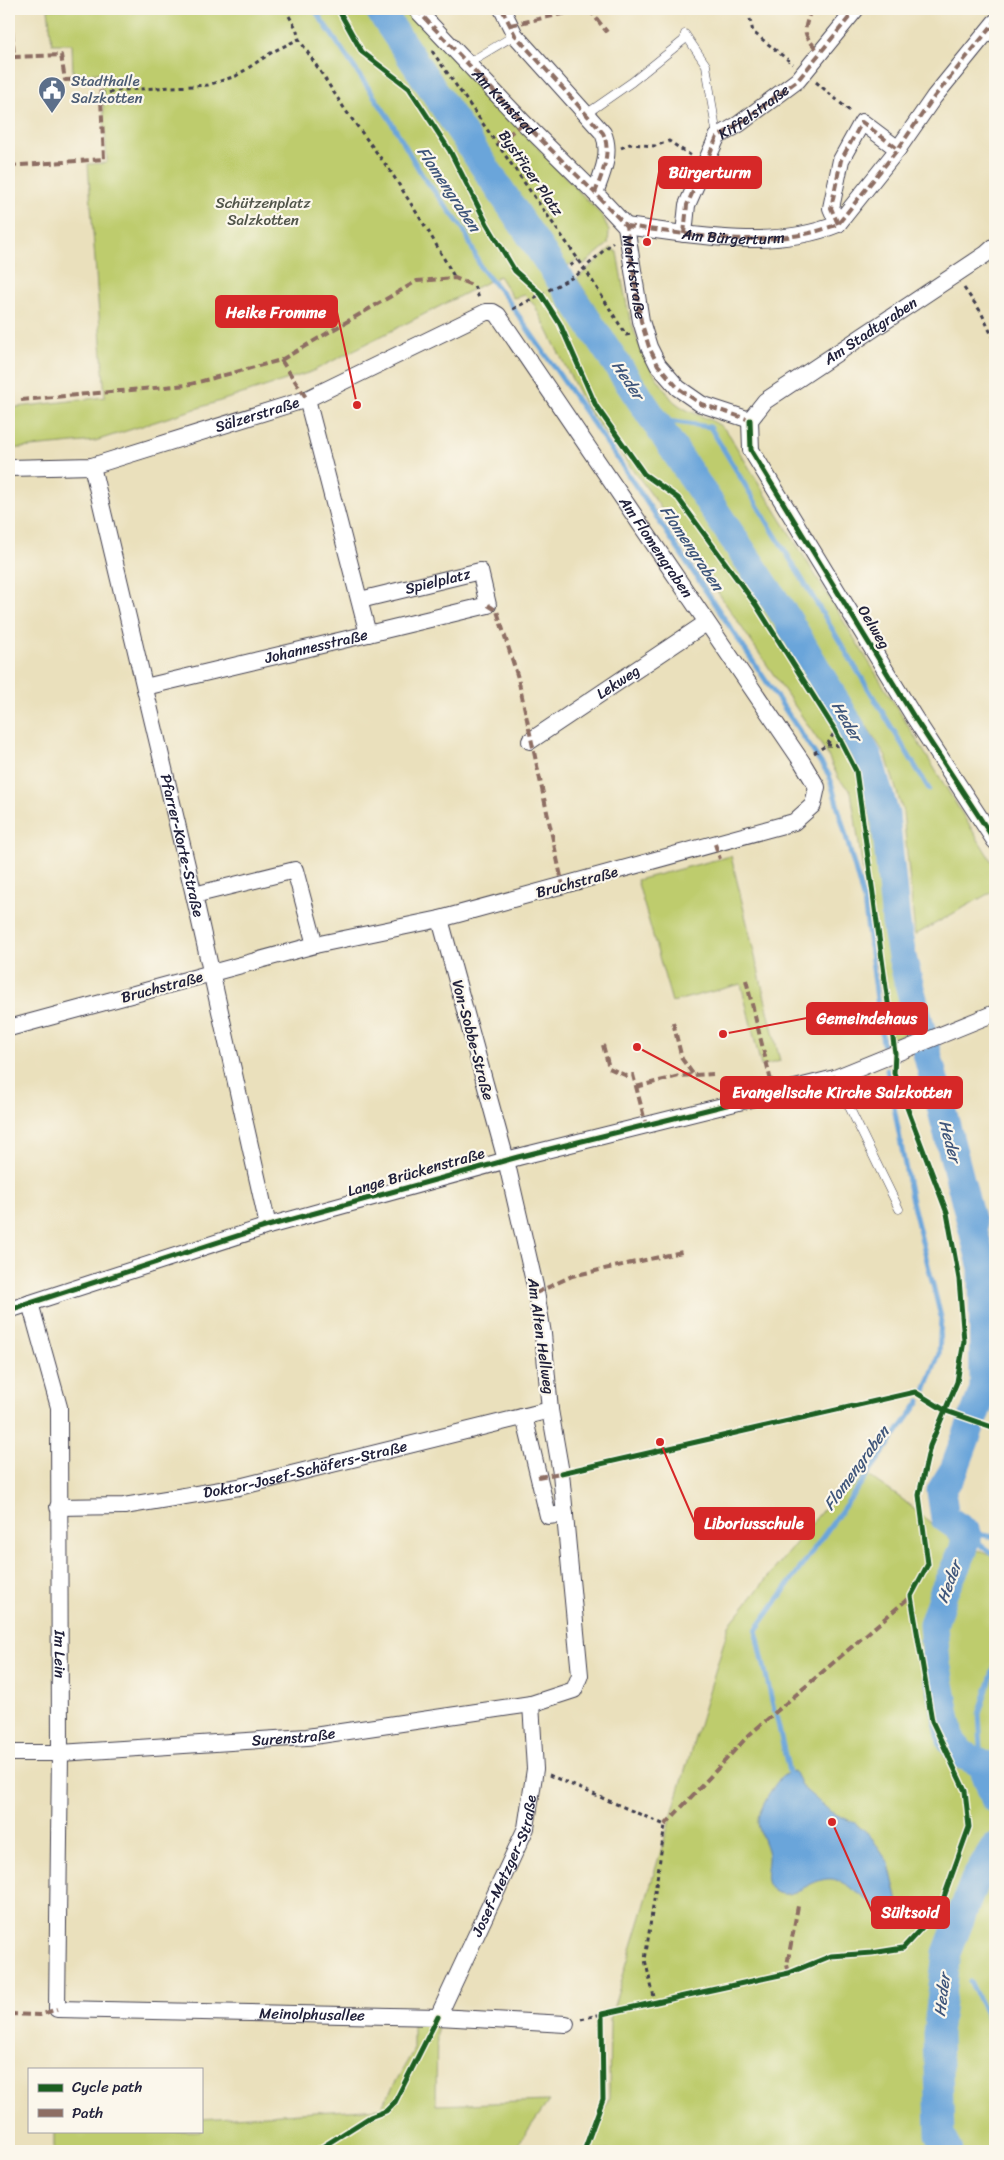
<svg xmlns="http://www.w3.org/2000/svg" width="1004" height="2160" font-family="Sriracha,sans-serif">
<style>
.green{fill:#becc6d;stroke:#707754}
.water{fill:#6aa5da;stroke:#46648a}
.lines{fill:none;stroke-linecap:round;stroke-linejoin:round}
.stream{stroke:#6aa5da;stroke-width:5}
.river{stroke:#6aa5da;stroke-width:29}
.lane-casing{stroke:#403e4e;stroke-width:9}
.street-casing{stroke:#403e4e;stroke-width:18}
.path{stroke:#403e4e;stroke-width:3;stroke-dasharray:4 4;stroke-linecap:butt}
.lane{stroke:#fff;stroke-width:8}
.street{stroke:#fff;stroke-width:16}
.quiet{stroke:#8d6e63;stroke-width:4;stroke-dasharray:8 4;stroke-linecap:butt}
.cycleway-casing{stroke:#fbf7ec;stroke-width:8}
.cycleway{stroke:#1b5e20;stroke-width:5}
.labels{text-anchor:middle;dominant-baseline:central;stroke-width:4.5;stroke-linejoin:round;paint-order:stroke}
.service-label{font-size:15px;fill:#4e5e75;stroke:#fbf7ec;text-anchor:start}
.street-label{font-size:15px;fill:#22223b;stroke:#fbf7ec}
.park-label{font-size:15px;fill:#51554a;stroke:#fbf7ec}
.water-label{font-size:16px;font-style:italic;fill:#3f567b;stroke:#fbf7ec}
.leader{fill:none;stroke:#d62828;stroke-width:2}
.callout-dot{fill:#d62828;stroke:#fbf7ec;stroke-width:2}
.callout{fill:#d62828;stroke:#d62828;stroke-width:2}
.callout-label{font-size:16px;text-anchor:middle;font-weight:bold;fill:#fff}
</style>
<rect width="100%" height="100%" fill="#fbf7ec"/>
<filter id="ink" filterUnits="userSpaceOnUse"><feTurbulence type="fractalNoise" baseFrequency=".02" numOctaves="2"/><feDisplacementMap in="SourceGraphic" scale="10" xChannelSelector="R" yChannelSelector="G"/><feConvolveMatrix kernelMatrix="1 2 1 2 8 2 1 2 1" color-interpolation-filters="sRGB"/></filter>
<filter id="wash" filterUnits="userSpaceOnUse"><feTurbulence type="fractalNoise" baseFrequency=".0096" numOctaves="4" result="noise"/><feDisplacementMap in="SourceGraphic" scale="20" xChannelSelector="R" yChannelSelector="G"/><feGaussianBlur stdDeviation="1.12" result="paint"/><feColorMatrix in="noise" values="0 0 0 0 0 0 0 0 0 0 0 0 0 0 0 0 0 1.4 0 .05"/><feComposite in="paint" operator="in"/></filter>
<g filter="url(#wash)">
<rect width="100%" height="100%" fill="#eae0bc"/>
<path class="green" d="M48,9h317l289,429 199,309 12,24 6,24 19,165 4,11 11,63 -16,6 -38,-248 -12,-13 -13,-27 -172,-254 -68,-91 -51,-101 -10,-11 -12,3 -14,-22 -188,96 -216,69 -86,8v-41l96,-11 -17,-233 19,-1 -6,-90 -28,1 -1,-30h-20z
M394,9h13l196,208 6,14 -1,13 -25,21 -4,-6 -12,7 -13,-17z
M611,248l6,4c8,47 15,94 45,133 4,5 8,14 14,18 20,16 46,13 58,40l261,424v23l-80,45 -12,-123 -17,-56 -309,-477z
M731,856l49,205 -19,5 -20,-82 -69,18 -35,-122z
M857,1468l45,31 48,40 45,18v594h-406l20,-54 1,-78 119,-394z
M413,2022h24l-1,83 113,-4 -36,50h-459v-20h147v-12l180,-11 32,-57z"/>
<path class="water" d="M794,1771l8,16 29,25 24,11 17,15 17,26 14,59 -5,1c-17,-10 -49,-43 -66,-45 -22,-2 -39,24 -58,12 -13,-9 -5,-23 -6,-36 -2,-13 -11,-24 -10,-37 1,-6 15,-32 20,-37 4,-5 10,-9 16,-10z"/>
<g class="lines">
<path class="stream" d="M314,9l75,109 33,57 42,55 17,38 26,31 112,162 210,314 35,126 19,143
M654,419l56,8 219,362
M887,1070l24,127 30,120 -2,37 -14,37
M967,1533l28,23
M968,1533l27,4
M774,1710l-18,-80 164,-229
M776,1715l13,57
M982,1764l-3,-50 16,-49
M970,1981l25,52"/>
<path class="river" d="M379,9l407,608 82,140 17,58 11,108 6,34 81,311 1,121 -30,81 -13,21 4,27 22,15 -4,18 -19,40 -11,34 3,38 15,78 11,13 20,10 13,35
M949,2151l-9,-17 -3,-100 10,-81 28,-73 20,-33"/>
</g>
</g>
<g filter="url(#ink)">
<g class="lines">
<g class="lane-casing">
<path id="lane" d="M468,63l47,-28
M586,114l46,-32 52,-42 1,-6 21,31 11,72
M835,1078l64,131"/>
</g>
<g class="street-casing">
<g id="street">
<path id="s1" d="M416,9l108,114 71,70"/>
<path d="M502,9l13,26 88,98c9,19 -1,41 -8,60l31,33 15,95 8,26 9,18 20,23 23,16 49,16"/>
<path d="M838,224l-7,-16 10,-48 21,-38 36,27"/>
<path d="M626,226c69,9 146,25 212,-2l60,-75 36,-52 61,-75"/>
<path id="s2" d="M684,234l3,-29 30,-68 22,-13 59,-44 58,-71"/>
<path d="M750,420l1,30 163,267 81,124"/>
<path id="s3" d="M750,420l15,-19 221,-147 9,-8"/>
<path id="s4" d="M92,466l102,429 74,331"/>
<path id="s5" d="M9,468l83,-2 215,-67 179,-87h7l5,3 304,447 15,25 -4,18 -19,17 -354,97 -125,26 -306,83"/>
<path id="s6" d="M360,600l120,-29 8,34 -120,29"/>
<path id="s7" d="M145,687l223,-53 -61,-235"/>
<path id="s8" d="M530,741l176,-118"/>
<path d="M194,895l101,-25 20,75"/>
<path id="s9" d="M30,1303l29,104 1,346 -3,256 381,8 128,7"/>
<path d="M9,1310l259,-84 250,-69 317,-79 160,-65"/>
<path d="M524,1416l24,100 17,-2"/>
<path id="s10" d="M58,1507l66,-1 115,-19 311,-77"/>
<path id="s11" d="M9,1753h51l247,-16 224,-33 43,-14 6,-15 -19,-202 -11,-63 -7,-76 -8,-48 -29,-126 -66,-241"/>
<path id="s12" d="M438,2017l88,-189 9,-59 -4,-65"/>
</g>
</g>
<path class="path" d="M285,9l11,19 3,11 47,72 45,61 39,62 25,44
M338,9l24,43 47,36 41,63 37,73 28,47 26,23 19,30 36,82 48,68 34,24 78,107 79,125 21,41 2,9 35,259
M750,19l3,13 40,32
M432,51l153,218 41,66 5,-1
M816,82l35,30
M101,94l22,-4 85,-5 28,-9 38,-25 25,-12
M621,148l9,-4 25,2 14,-5 24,16
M570,266l8,-6
M474,286l5,12
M964,288l17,24 14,30
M513,309l64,-34 36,-33
M827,745l16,1
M814,753l13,-8 8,-14
M549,1775l116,50 -20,135 10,41
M581,2019l21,-5"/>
<use href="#lane" class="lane"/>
<use href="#street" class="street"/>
<g class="quiet">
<path d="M416,9l108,114 71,70"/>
<path id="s13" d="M502,9l13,26 88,98c9,19 -1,41 -8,60l31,33 15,95 8,26 9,18 20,23 23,16 49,16"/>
<path d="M589,9l18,23"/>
<path d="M811,9c-8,25 -9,23 8,43"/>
<path d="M510,25l76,-16"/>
<path d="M497,143l27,-20"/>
<path d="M9,166l95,-7 -4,-80 -35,1 -4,-25 -47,2 -3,-40"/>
<path d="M838,224l-7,-16 10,-48 21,-38 36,27"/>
<path id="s14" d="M626,226c69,9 146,25 212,-2l60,-75 36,-52 61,-75"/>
<path d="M684,234l3,-29 30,-68 22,-13 59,-44 58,-71"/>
<path d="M281,360l26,39"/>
<path d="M21,400l166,-15 94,-25 136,-79 38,-3 19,8"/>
<path d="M488,605l9,6 21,67 45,208"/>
<path d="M715,844l5,15"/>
<path d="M746,980l28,113"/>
<path d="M673,1022l9,37 11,15"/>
<path d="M603,1045l6,23 18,8 6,-1 13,50"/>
<path d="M636,1087l43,-11 34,-2"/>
<path d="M536,1293l36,-17 110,-24"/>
<path d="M538,1477l23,-4"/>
<path d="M665,1825l84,-90 162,-139"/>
<path d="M789,1973l-2,-8 11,-59"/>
<path d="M9,2014l31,1 17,-6"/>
</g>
<g class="cycleway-casing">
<path id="cycleway" d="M338,9l24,43 47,36 41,63 37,73 28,47 26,23 19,30 36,82 48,68 34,24 78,107 79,125 21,41 39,282 -1,20 53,140 12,66 5,62 -7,41 -27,64 -11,49 9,69 -17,32 21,125 33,70 4,36 -29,81 -37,40 -31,5 -41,3 -42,17 -187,41 1,85 -19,52
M750,420l1,30 163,267 81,124
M9,1310l259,-84 250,-69 317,-79
M561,1473l354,-81 31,19 49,17
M316,2151l54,-34 16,-6 9,-9 43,-85"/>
</g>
<use href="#cycleway" class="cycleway"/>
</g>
</g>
<defs>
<g id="civic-pin" transform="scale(1.4375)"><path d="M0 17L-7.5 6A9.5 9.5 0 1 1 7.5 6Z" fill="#5c6f8a" stroke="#fbf7ec"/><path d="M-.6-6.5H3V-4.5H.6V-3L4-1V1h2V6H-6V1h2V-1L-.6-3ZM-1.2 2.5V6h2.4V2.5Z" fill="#fff"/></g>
</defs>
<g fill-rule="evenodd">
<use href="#civic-pin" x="52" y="90"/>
</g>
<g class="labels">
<g class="service-label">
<text x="71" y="81">Stadthalle<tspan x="71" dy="17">Salzkotten</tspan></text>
</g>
<g class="street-label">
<text stroke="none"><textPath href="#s1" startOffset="128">Am Kunstrad</textPath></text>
<text stroke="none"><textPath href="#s2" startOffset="148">Kiffelstraße</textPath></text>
<text transform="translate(531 173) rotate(55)">Bystřicer Platz</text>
<text stroke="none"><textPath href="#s14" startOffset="108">Am Bürgerturm</textPath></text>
<text stroke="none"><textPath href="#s13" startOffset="320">Marktstraße</textPath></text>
<text stroke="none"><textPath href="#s3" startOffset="151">Am Stadtgraben</textPath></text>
<text stroke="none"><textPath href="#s5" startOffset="256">Sälzerstraße</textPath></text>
<text stroke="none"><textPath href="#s5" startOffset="801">Am Flomengraben</textPath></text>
<text stroke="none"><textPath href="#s6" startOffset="80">Spielplatz</textPath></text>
<text transform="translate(874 627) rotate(59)">Oelweg</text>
<text stroke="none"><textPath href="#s7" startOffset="176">Johannesstraße</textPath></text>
<text stroke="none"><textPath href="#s8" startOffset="106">Lekweg</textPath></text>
<text stroke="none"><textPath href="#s4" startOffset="390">Pfarrer-Korte-Straße</textPath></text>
<text transform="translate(577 882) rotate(-15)">Bruchstraße</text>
<text transform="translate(162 987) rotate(-15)">Bruchstraße</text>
<text transform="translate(473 1040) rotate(75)">Von-Sobbe-Straße</text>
<text transform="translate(416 1172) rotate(-16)">Lange Brückenstraße</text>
<text transform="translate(541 1336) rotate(82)">Am Alten Hellweg</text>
<text stroke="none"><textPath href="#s10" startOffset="251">Doktor-Josef-Schäfers-Straße</textPath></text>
<text stroke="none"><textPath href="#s9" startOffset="355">Im Lein</textPath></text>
<text stroke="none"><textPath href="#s11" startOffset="285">Surenstraße</textPath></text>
<text stroke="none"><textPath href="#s12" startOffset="166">Josef-Metzger-Straße</textPath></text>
<text stroke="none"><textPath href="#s9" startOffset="965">Meinolphusallee</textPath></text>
</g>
<g class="park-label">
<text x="263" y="203">Schützenplatz<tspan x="263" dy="17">Salzkotten</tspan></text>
</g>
<g class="water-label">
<text transform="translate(449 189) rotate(56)">Flomengraben</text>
<text transform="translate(628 380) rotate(56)">Heder</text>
<text transform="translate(692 548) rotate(56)">Flomengraben</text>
<text transform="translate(847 721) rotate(60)">Heder</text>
<text transform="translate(950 1141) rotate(75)">Heder</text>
<text transform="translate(856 1468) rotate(-54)">Flomengraben</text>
<text transform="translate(949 1582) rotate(-70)">Heder</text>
<text transform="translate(942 1995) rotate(-83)">Heder</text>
</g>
</g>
<path class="leader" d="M647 242L659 172M357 405L337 312M723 1034L807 1018M637 1047L721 1092M660 1442L695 1523M832 1822L872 1912"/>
<g class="callout-dot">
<circle cx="647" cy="242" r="5"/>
<circle cx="357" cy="405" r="5"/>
<circle cx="723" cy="1034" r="5"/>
<circle cx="637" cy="1047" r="5"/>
<circle cx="660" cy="1442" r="5"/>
<circle cx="832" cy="1822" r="5"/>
</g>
<g class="callout">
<rect x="659" y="157" width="102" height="31" rx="5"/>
<rect x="216" y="296" width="121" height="31" rx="5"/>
<rect x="807" y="1003" width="120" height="31" rx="5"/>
<rect x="721" y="1077" width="241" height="31" rx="5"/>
<rect x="695" y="1508" width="119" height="31" rx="5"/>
<rect x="872" y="1897" width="77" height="31" rx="5"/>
</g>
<g class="callout-label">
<text x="710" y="178">Bürgerturm</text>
<text x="276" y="318">Heike Fromme</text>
<text x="867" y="1024">Gemeindehaus</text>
<text x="842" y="1098">Evangelische Kirche Salzkotten</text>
<text x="754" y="1529">Liboriusschule</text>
<text x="910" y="1918">Sültsoid</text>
</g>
<rect width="1004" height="2160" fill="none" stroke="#fbf7ec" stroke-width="30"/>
<rect x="28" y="2068" width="175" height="65" fill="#fbf7ec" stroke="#a4a2a5"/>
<rect x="38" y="2084" width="25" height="8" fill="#1b5e20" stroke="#a4a2a5"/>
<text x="72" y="2092" font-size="15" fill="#22223b">Cycle path</text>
<rect x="38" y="2109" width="25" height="8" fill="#8d6e63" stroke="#a4a2a5"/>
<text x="72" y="2118" font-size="15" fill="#22223b">Path</text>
</svg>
